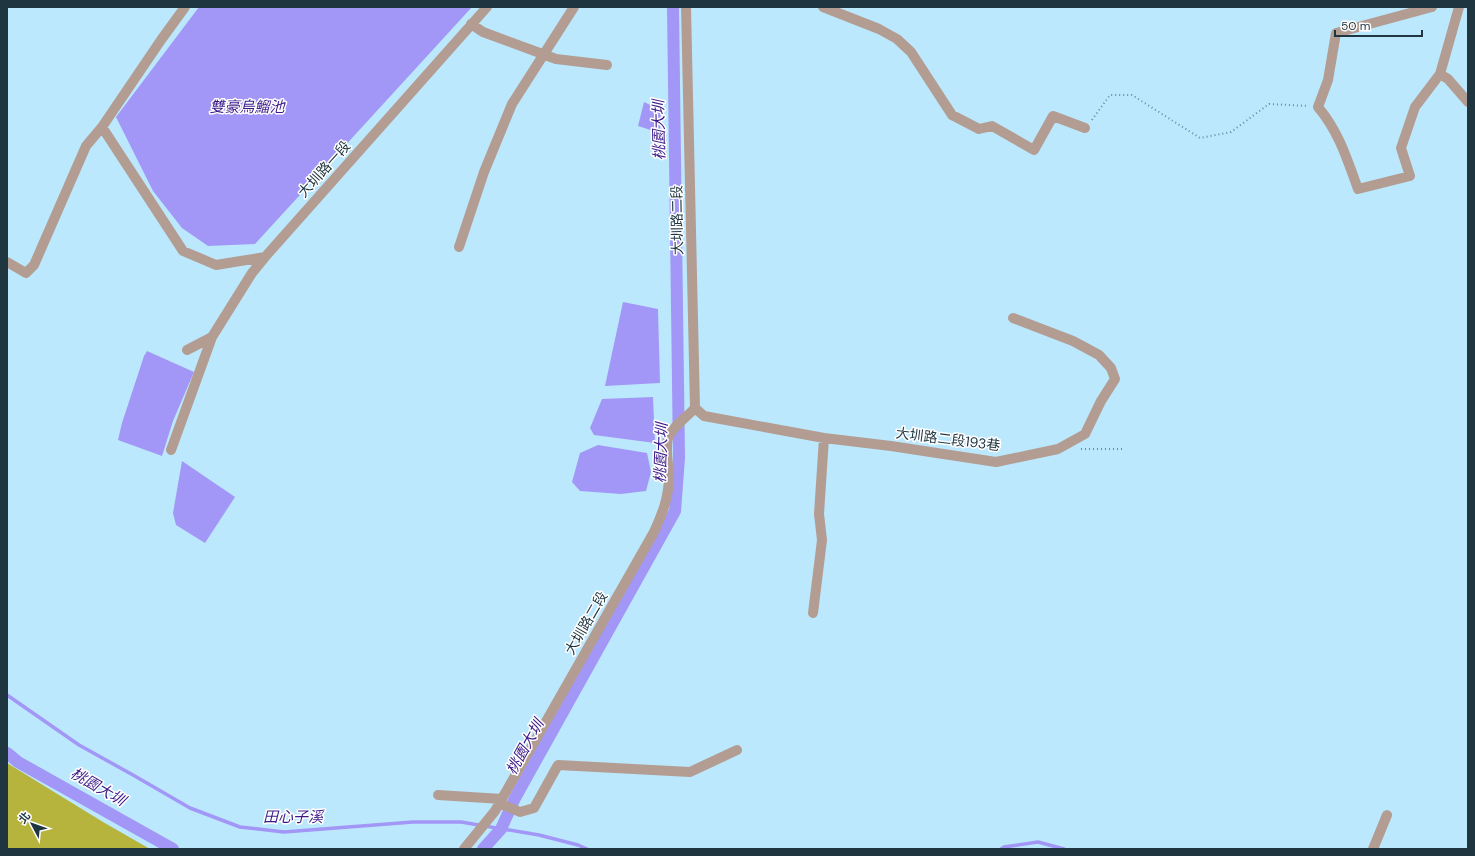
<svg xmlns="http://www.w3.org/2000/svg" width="1475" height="856" font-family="'DM Sans','Noto Sans TC',sans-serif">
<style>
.forest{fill:#b7b43e}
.water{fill:#a297f7}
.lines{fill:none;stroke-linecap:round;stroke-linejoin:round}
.stream{stroke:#a297f7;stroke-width:3.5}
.canal{stroke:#a297f7;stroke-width:12}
.path{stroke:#6a8b9a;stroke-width:2;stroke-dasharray:1 3;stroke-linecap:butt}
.minor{stroke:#b39d93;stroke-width:10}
.labels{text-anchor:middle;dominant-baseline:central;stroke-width:3;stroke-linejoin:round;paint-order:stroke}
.street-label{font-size:14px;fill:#1f3640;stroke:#fff}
.water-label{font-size:15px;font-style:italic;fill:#3b1a88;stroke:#fff}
</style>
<rect width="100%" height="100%" fill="#bce8fd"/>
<path class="forest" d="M7,763l96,59 47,27h-143z"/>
<path class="water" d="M199,7h273l-217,237 -47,2 -26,-18 -29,-37 -37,-74z
M644,102l17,8 -1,23 -22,-7z
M623,302l35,7 2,74 -55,3z
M147,351l47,21 -21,49 -11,35 -44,-16 4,-17 22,-67z
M653,397l2,46 -61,-8 -4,-7 12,-29z
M598,445l49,8 4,19 -5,19 -25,3 -41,-3 -8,-9 8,-29z
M182,461l53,36 -30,46 -29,-18 -3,-12z"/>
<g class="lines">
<path class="stream" d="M7,695l72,50 54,30 57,33 50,19 44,5 129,-10h48l78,13 39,10 9,4
M1001,849l3,-2 34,-5 26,7"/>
<path class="canal" d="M7,753l11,9 155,87
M483,849l18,-20 14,-31 160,-287 4,-53 -6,-451"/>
<path class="path" d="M1092,120l18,-25h22l68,43 31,-6 38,-28 40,2
M1081,449h44"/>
<path class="minor" d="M686,7l9,401
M823,7l56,22 18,10 14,13 41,63 27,14 13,-3 42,24 19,-34 32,12
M1432,7l-96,26 -8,47 -10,27c21,25 29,52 40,82l52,-13 -9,-28 14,-41 25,-33 19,-67
M471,24l12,8 73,27 51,6
M1440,74l8,5 20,23
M102,127l81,124 33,14 49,-8
M459,247l25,-75 28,-68 62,-97
M7,262l19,11 8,-8 52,-119 16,-19 59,-87 24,-33
M187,350l25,-13 40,-64 13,-16 222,-250
M695,408l9,8 120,22 67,8 105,16 62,-13 27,-15 16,-33 14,-22 -4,-11 -12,-13 -26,-14 -60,-23
M171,450l41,-113
M813,613l9,-73 -3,-26 5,-76
M438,795l64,4
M499,803l21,9 14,-4 24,-43 132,7 47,-22
M464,849l31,-38 159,-279c8,-18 14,-32 15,-53 0,-12 -4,-30 -1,-41 5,-12 18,-20 27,-30
M1373,849l14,-34"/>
</g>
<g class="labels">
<g class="street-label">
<text transform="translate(324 169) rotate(-48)">大圳路一段</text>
<text transform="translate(677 220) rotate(-91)">大圳路二段</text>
<text transform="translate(948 439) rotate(7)">大圳路二段193巷</text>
<text transform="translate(586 623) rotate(-60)">大圳路二段</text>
</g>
<g class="water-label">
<text x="247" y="107">雙豪烏鰡池</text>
<text transform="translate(659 130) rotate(-91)">桃園大圳</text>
<text transform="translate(661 453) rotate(-88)">桃園大圳</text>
<text transform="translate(525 747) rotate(-61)">桃園大圳</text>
<text transform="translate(98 787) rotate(30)">桃園大圳</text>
<text x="293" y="817">田心子溪</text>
</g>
</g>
<rect width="1475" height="856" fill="none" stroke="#1f3640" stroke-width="16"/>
<g transform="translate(32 824) rotate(311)" stroke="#ffffff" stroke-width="3" paint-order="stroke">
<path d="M0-3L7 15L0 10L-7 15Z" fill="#1f3640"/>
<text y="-6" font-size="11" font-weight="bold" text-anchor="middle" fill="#1f3640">北</text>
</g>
<path d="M1335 30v6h87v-6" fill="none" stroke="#1f3640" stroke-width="2"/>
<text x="1341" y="30" font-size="12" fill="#1f3640" stroke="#ffffff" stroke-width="3" paint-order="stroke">50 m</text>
</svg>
